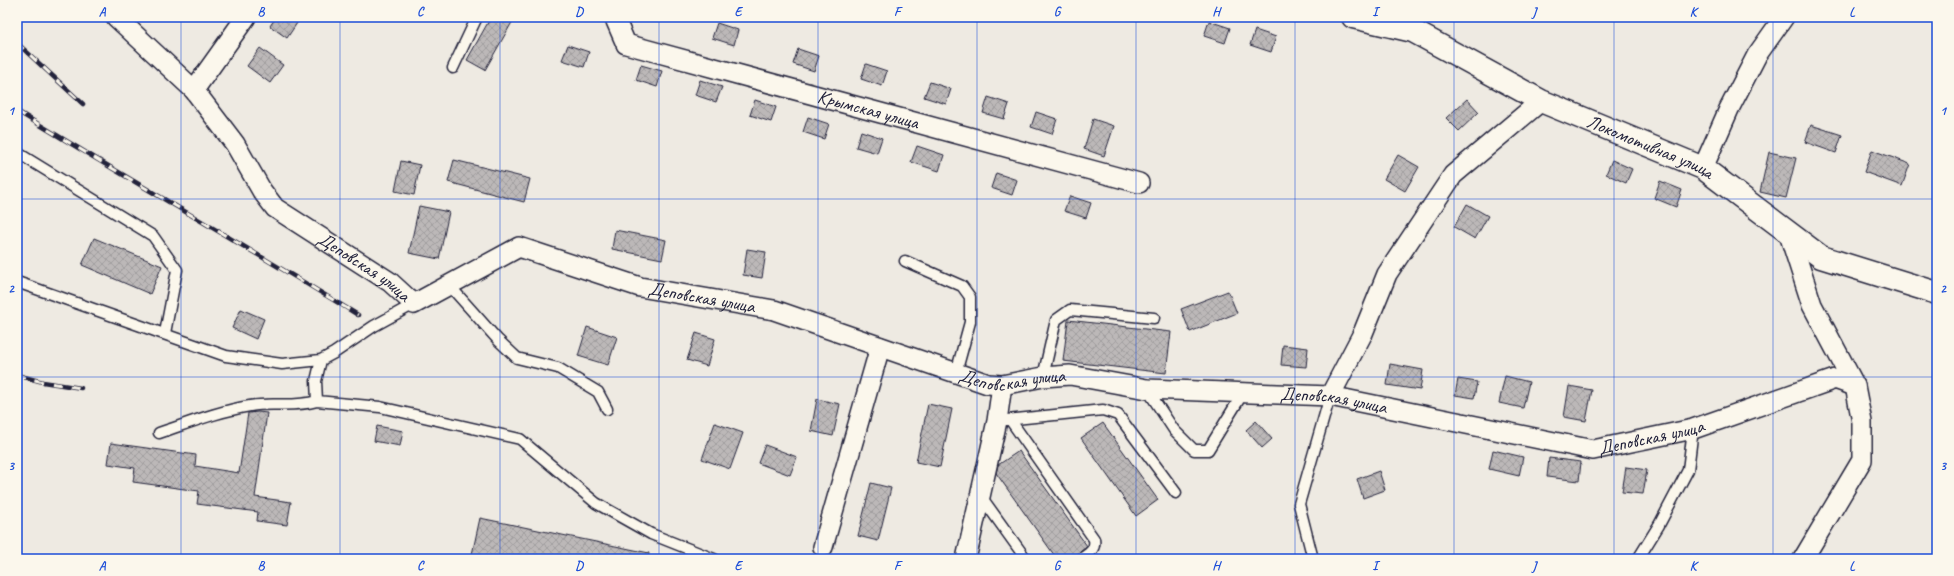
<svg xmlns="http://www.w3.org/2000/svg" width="1954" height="576" font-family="Caveat,sans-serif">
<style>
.building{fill:url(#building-cross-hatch);stroke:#22223b}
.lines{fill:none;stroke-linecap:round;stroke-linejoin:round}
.lane-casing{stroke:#22223b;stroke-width:13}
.street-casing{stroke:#22223b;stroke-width:22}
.secondary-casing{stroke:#22223b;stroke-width:25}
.lane{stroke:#fbf7ec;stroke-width:10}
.street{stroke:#fbf7ec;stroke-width:19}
.secondary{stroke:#fbf7ec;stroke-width:22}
.rail-casing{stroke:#22223b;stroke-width:4.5}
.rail{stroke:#fbf7ec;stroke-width:3;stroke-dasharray:9;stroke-linecap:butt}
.grid{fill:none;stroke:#1d4ed8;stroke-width:1;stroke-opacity:0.55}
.labels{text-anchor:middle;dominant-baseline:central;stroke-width:4;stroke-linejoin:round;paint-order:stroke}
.street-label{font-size:19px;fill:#22223b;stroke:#fbf7ec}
.neatline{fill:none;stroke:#1d4ed8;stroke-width:1.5}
.grid-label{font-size:13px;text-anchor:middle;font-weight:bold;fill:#1d4ed8}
</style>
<defs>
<pattern id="building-cross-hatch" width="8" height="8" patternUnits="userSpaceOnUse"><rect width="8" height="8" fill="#bcb8b8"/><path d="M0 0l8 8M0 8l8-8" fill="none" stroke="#a19e9f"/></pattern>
</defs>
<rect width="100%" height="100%" fill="#eeeae2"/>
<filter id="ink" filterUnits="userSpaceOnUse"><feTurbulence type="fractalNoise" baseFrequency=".025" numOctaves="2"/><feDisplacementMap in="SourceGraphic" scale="8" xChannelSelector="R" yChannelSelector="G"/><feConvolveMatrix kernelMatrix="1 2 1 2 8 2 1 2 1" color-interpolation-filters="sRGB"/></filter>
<g filter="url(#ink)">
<path class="building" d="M276,17h25l-14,21 -17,-12z
M491,17h24l-30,53 -18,-10z
M1209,21l21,7 -5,15 -21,-7z
M717,23l21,7 -4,15 -22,-7z
M1255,30l21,7 -5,15 -21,-7z
M568,45l21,7 -5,15 -22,-7z
M260,48l23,17 -13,18 -23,-17z
M798,49l21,7 -5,15 -21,-7z
M866,64l21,7 -5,15 -21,-7z
M641,65l21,6 -5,16 -21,-7z
M700,80l22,7 -6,15 -21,-7z
M930,82l21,7 -5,15 -22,-7z
M988,97l21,7 -5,15 -21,-6z
M1467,99l12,13 -20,19 -13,-13z
M755,100l21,7 -5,15 -21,-7z
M1036,112l21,7 -5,15 -21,-7z
M808,117l21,7 -5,15 -21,-7z
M1093,119l21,7 -10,30 -20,-7z
M1811,125l31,10 -6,18 -31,-11z
M861,131l21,7 -5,15 -21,-6z
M917,146l27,9 -5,16 -28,-9z
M1872,150l38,14 -8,22 -38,-14z
M1769,152l27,6 -10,40 -26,-6z
M1398,155l21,12 -14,24 -21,-12z
M454,160l76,19 -6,23 -76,-20z
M1612,160l20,9 -6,14 -20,-9z
M401,161l19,4 -6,30 -19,-4z
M996,173l21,7 -5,15 -21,-7z
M1660,181l22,9 -6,17 -22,-9z
M1070,196l21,7 -5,15 -22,-7z
M1467,204l21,12 -13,23 -21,-12z
M419,206l30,6 -10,47 -30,-6z
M615,230l51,10 -4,19 -50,-10z
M94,238l68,28 -12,28 -68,-29z
M747,249l19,3 -4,26 -19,-3z
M1228,291l9,22 -47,19 -9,-23z
M241,309l23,10 -8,20 -24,-11z
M1068,320l103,12 -5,41 -103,-12z
M587,327l30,10 -9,28 -30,-9z
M696,333l19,6 -8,27 -20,-6z
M1283,345l25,3 -2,19 -25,-2z
M1390,364l33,6 -3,20 -33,-5z
M1505,376l24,6 -6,26 -24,-5z
M1458,379l19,3 -3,16 -19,-3z
M1569,386l23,4 -6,31 -22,-4z
M817,399l23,5 -7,32 -22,-5z
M928,404l24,5 -12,58 -24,-5z
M258,412l9,1 -12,84 36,5 -4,23 -30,-4 1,-9 -61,-8 2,-13 -66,-9 2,-14 -27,-4 3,-21 85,12 -1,11 44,7 9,-60z
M1256,421l16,18 -10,9 -16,-18z
M715,423l28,10 -13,36 -28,-10z
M1103,423l55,77 -22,16 -55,-78z
M377,426l26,5 -3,15 -26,-5z
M765,445l32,12 -7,18 -32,-12z
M1493,450l30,7 -4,19 -30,-7z
M1019,451l68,95 -15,13h-15l-61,-86 2,-8z
M1549,458l32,4 -2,19 -32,-4z
M1626,467l21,3 -4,24 -21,-2z
M1379,471l6,19 -22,8 -6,-19z
M871,483l20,5 -13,53 -20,-5z
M480,518l169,35 -1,6h-177z"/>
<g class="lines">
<g class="lane-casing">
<path id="lane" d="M453,68l24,-51
M18,153l135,83 24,34 -12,63
M905,261l57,25 8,11v25l-14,51
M17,282l209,74 56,8 39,-4 13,-7 40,-27 40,-22
M449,285l49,55 19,18 41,10 40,24 9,17
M1043,377l13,-57 14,-10 84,8
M1147,389l27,41 20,20h14l35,-57
M317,401l63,6 140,32 76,64 55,31 63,25
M997,421l106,-11 15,5 58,78
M1011,421l83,118c2,11 -5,14 -13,20
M159,433c30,-10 60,-22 91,-27 23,-4 42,2 67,-5l-1,-20 5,-21
M980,495l46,64
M1313,559l-14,-55 31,-108
M1638,559l21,-34 29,-55 5,-41"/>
</g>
<g class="street-casing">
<g id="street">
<path id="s1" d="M116,17l78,73 41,54 27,47 13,17 115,74 24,22 105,-57 121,40 134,23 214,74 14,1 41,-8 27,-2 77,14 183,7 263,54 100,-21 142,-50 20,7"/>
<path id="s2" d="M617,17l-1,4 10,23 513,139"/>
<path d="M194,90l52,-73"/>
<path d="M1703,168l26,-59 28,-54 27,-38"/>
<path d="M1789,234l23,71 43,81 7,36v38l-59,99"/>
<path d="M1330,396l33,-63 24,-59 66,-99 88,-74"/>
<path d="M823,547l57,-200"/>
<path d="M966,559l31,-138 5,-36"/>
</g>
</g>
<g class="secondary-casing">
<g id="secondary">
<path id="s3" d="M1353,17l60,14 128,70 162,67 118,89 116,36"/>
</g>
</g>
<use href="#lane" class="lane"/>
<use href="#street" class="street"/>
<use href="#secondary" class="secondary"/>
<g class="rail-casing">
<path id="rail" d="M17,43l66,61
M17,111c113,69 228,135 341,204
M17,375l26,7 38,6"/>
</g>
<use href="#rail" class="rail"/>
</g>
</g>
<path class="grid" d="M181,17v542M340,17v542M500,17v542M659,17v542M818,17v542M977,17v542M1136,17v542M1295,17v542M1454,17v542M1614,17v542M1773,17v542M17,199h1920M17,377h1920"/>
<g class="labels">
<g class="street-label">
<text stroke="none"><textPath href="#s2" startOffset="280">Крымская улица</textPath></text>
<text stroke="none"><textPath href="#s3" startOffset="326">Локомотивная улица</textPath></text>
<text stroke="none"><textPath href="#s1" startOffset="357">Деповская улица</textPath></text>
<text stroke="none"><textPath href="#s1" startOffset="729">Деповская улица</textPath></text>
<text stroke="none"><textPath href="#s1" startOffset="1053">Деповская улица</textPath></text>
<text stroke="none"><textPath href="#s1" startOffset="1377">Деповская улица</textPath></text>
<text stroke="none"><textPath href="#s1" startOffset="1701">Деповская улица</textPath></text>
</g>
</g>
<rect width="1954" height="576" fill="none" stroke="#fbf7ec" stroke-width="44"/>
<rect x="22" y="22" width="1910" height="532" class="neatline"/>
<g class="grid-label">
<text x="102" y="16">A</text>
<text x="261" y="16">B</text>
<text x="420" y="16">C</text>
<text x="579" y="16">D</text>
<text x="738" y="16">E</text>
<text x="897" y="16">F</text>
<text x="1057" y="16">G</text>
<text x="1216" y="16">H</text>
<text x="1375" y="16">I</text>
<text x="1534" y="16">J</text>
<text x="1693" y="16">K</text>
<text x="1852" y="16">L</text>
<text x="11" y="115">1</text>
<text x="1943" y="115">1</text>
<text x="11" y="293">2</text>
<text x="1943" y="293">2</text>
<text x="11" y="470">3</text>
<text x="1943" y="470">3</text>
<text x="102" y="570">A</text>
<text x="261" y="570">B</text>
<text x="420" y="570">C</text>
<text x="579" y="570">D</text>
<text x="738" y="570">E</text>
<text x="897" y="570">F</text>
<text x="1057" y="570">G</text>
<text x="1216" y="570">H</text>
<text x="1375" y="570">I</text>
<text x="1534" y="570">J</text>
<text x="1693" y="570">K</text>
<text x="1852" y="570">L</text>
</g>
</svg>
